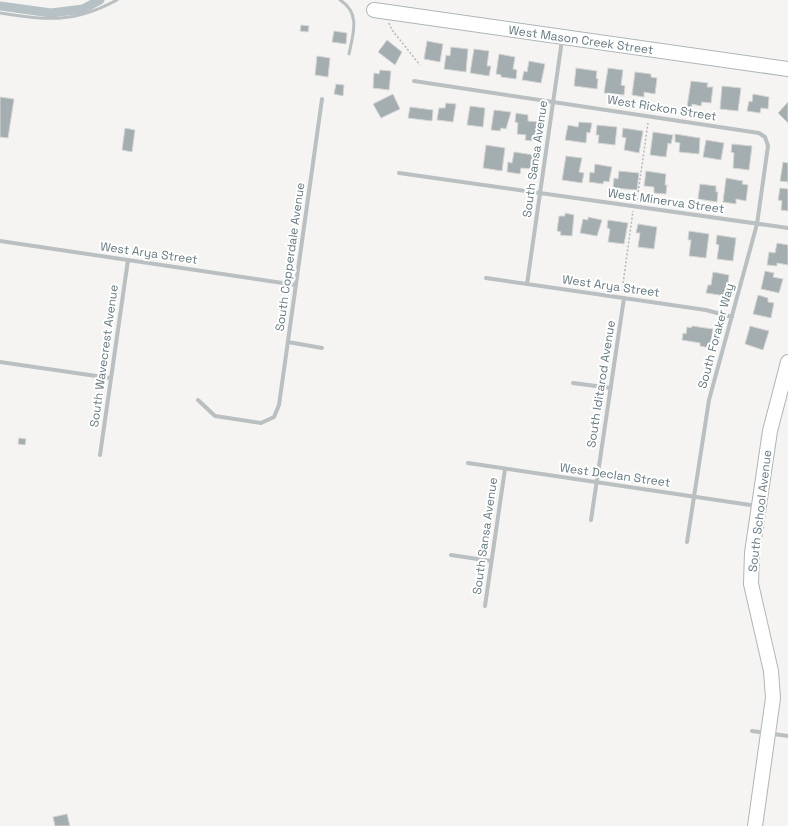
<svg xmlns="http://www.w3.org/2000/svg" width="788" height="826" font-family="'Space Grotesk',sans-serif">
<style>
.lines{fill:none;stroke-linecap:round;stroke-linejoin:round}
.canal{stroke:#b5c1c4;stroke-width:9}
.building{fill:#a4adb0;stroke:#d6d6d4}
.secondary-casing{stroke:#afb5b8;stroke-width:16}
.path{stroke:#b4b8ba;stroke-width:1.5;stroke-dasharray:2 2;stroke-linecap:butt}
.lane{stroke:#babfc1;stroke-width:3}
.street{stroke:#babfc1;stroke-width:4}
.secondary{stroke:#fff;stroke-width:14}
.labels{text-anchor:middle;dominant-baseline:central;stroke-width:4;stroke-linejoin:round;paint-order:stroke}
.street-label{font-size:12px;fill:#677980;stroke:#fff}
</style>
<rect width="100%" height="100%" fill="#f5f4f2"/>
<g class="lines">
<path class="canal" d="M0,6l51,7 32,-4 17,-9"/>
</g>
<path class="building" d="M301,25l8,1 -1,6 -8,-1z
M334,31l13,2 -1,11 -14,-2z
M387,40l15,12 -7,13 -17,-13z
M427,41l16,3 -3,18 -16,-3z
M451,47l17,2 -2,23 -22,-3 2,-14 4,1z
M474,49l15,2 -2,15h4l-2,10 -19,-3z
M499,54l16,3 -2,12 4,1 -1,9 -15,-2v-2l-5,-1z
M317,56l13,2 -2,19 -13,-2z
M529,61l16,3 -4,19 -19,-3 2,-9 3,1z
M576,68l21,3 -1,7 2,1 -1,10 -23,-3z
M608,68l15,2 -2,15 4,1 -1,9 -20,-2z
M380,70l11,1 -2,19 -16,-2 1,-15 5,1z
M635,72l16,2v3l6,1 -2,16 -11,-2v5l-12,-2z
M691,81l17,2 -1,4h6l-2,16 -9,-1 -1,4 -9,-2v3h-5z
M336,84l8,1 -1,11 -9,-2z
M722,86l19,2 -3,23 -18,-2z
M393,94l7,15 -19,9 -8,-14z
M753,94l16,3 -1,12 -7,-1 -1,5 -13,-2 2,-10 3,1z
M0,97l14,2 -6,39 -8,-1z
M788,102v21l-10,-10z
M446,103l10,1 -3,18 -16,-2 2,-12h6z
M470,106l15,2 -2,19 -16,-2z
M410,107l23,3 -1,11 -24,-3z
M494,110l17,2 -5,17 -5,-1 -1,3 -9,-1z
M516,113l12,2v6l11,1 -2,14 -4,-1v6l-8,-1 1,-5 -9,-1 1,-11 -3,-1z
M579,122l13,1 -2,10 -3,-1 -1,11 -21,-3 3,-15 10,2z
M597,125l20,2 -2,18 -17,-2 1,-8h-3z
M125,128l10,2 -3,22 -10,-2z
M623,128l20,3 -4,22 -15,-3 2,-12 -4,-1z
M653,132l20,3 -2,9 -3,-1 -2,14 -16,-2z
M675,134l25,4 -1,16 -20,-2 1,-9 -5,-1z
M706,140l18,3 -3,17 -18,-3z
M732,144l20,2 -3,24 -16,-2 1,-15 -3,-1z
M486,145l19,3 -3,23 -19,-3z
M514,152l20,3 -2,14 -11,-1 -1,6 -13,-2 1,-10 4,1z
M566,156l16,2 -3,14 5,1 -2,10 -20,-3z
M783,162l5,1v19l-8,-1z
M595,164l17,3 -3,15 -5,-1 -1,3 -14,-2 1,-10 4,1z
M619,171l20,2 -2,17 -24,-2 1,-10 4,1z
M646,171l20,3 -1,11h2l-1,9 -12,-1v-6l-10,-1z
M726,178l17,3 -1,3 6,1 -2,16 -10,-2v5l-13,-2z
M700,184l16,2v6h2l-1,10 -19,-3z
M780,188l8,1v22l-7,-1 1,-9 -4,-1z
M565,213l9,2 -2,21 -12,-1 1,-3 -4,-1 2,-15h6z
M588,217l14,3 -5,16 -17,-3 3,-14 5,1z
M608,220l20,3 -4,21 -16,-2 2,-13 -3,-1z
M638,224l19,3 -3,22 -16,-2 2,-14h-4z
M689,231l20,3 -3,24 -17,-2 2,-16h-3z
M717,235l19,3 -3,23 -16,-2 2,-14 -3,-1z
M777,243l11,2v20l-11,-2v3l-10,-1 2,-13 6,1z
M765,271l9,2 -1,4 10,2 -4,14 -18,-4z
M713,272l16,3 -3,21 -20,-3 2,-8h3z
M758,295l10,3v4l6,1 -3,15 -18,-4z
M692,326l21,3 -3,19 -10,-2v-3l-18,-3 1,-7 3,1 1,-7 4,1z
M750,326l19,5 -6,19 -18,-6z
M19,438l7,1 -1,6 -7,-1z
M67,814l3,12h-15l-2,-9z"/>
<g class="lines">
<g class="secondary-casing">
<path id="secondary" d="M374,10l414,59
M755,826l18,-128 -2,-27 -20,-87 1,-31 18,-122 18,-69"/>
</g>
<path class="path" d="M389,23l3,7 28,35
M637,200l11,-77
M622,291l11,-80"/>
<path class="lane" d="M340,0c21,13 13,34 9,54
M0,13c48,7 73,11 117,-13"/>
<path class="street" d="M414,81l345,52 6,4 3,9 -11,78 -48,176 -22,142
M399,173l389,55
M0,241l296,44
M486,278l220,32 26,7
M527,284l35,-244
M288,342l34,6
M0,362l110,16
M573,383l38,5
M198,400l17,16 46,7 13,-6 5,-12 43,-306
M100,455l28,-195
M468,463l289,43
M591,520l33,-222
M451,555l40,6
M485,606l20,-137
M752,731l36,5"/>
<use href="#secondary" class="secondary"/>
</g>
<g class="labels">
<g class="street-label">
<text transform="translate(581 40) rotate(8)">West Mason Creek Street</text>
<text transform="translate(662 108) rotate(9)">West Rickon Street</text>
<text transform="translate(535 159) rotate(-82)">South Sansa Avenue</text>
<text transform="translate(666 201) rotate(8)">West Minerva Street</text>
<text transform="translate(149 253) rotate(8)">West Arya Street</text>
<text transform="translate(290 257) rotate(-82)">South Copperdale Avenue</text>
<text transform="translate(611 286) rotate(8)">West Arya Street</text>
<text transform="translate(716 336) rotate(-75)">South Foraker Way</text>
<text transform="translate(104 356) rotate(-82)">South Wavecrest Avenue</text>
<text transform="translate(601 384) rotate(-81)">South Iditarod Avenue</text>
<text transform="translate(615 475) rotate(8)">West Declan Street</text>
<text transform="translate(760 511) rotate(-83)">South School Avenue</text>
<text transform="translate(485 536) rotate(-82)">South Sansa Avenue</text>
</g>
</g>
</svg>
